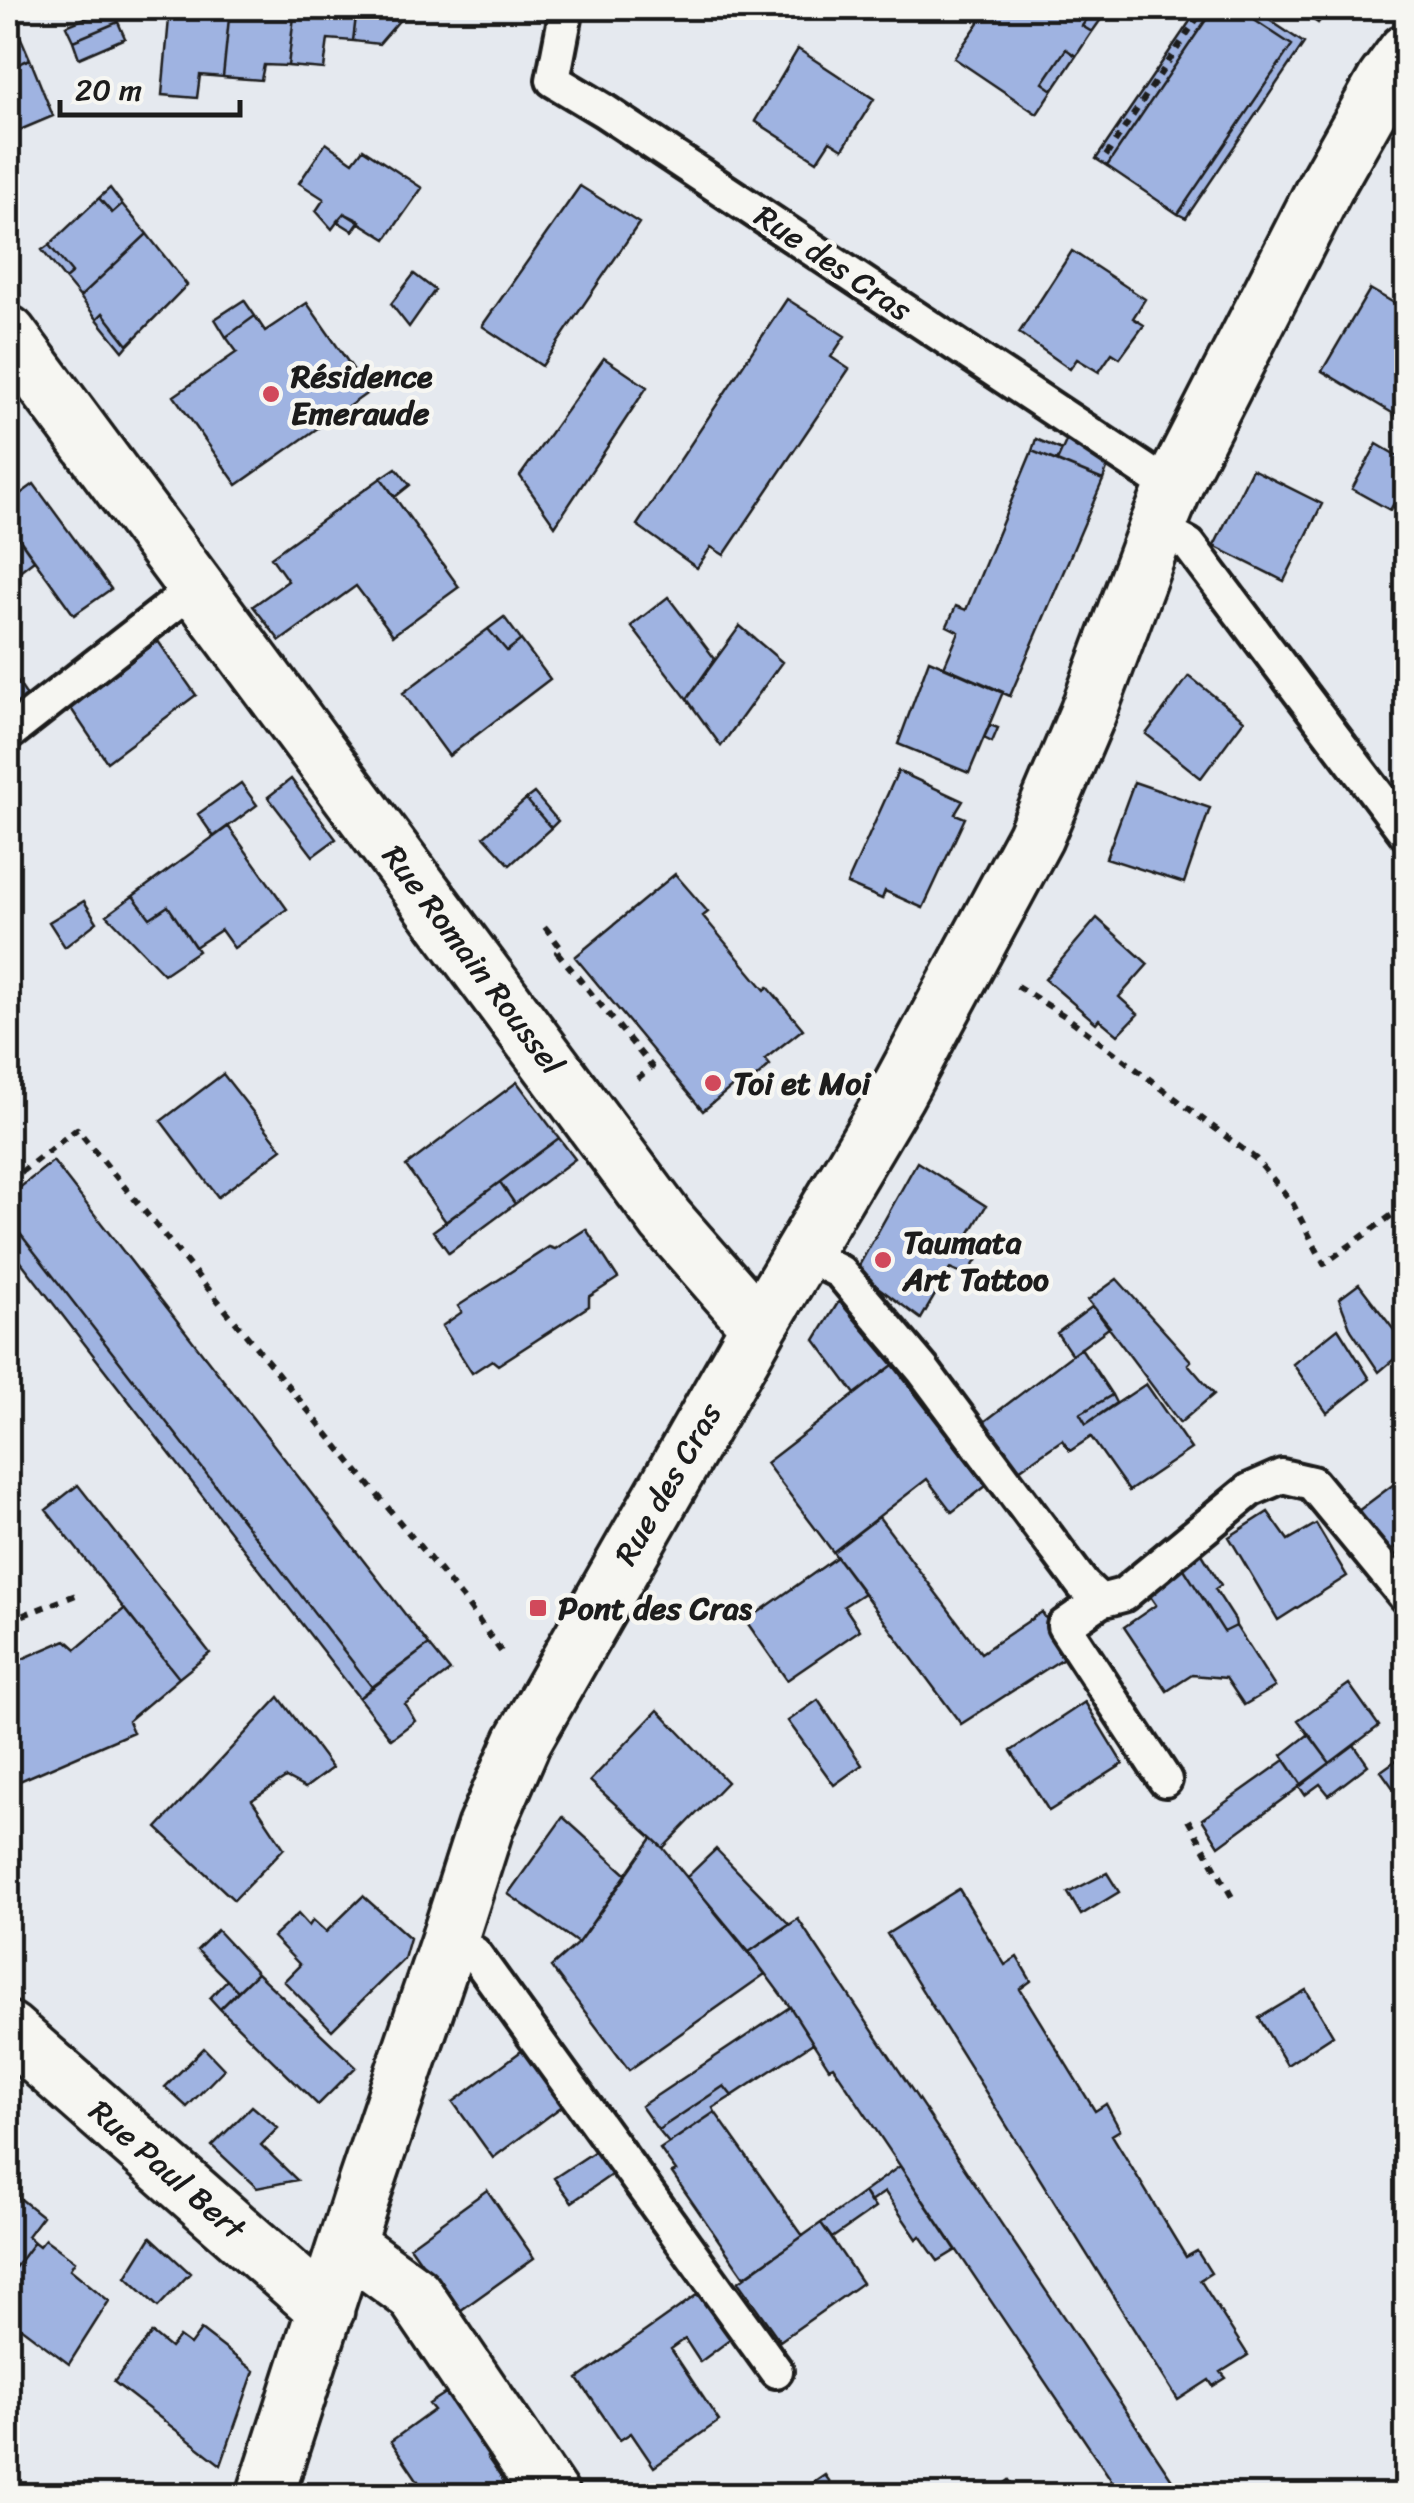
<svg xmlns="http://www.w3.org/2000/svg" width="1414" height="2503" font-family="Sriracha,sans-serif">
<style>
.building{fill:#9fb3e1;stroke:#1c1c1c;stroke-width:2.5}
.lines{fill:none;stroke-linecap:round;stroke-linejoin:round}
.service-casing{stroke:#1c1c1c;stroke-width:40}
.minor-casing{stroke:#1c1c1c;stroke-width:62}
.path{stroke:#1c1c1c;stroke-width:6;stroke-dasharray:8 8;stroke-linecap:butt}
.service{stroke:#f6f6f2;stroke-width:32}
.minor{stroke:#f6f6f2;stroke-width:55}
.poi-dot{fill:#d1495b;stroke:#f6f6f2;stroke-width:4}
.labels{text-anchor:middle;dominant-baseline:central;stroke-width:9;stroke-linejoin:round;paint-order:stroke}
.street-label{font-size:32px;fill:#1c1c1c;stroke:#f6f6f2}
.poi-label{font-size:32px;font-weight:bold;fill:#1c1c1c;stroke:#f6f6f2;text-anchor:start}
</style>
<rect width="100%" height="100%" fill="#e5e9ef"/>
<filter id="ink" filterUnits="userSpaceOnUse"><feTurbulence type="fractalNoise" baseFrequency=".01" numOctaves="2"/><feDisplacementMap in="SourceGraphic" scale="20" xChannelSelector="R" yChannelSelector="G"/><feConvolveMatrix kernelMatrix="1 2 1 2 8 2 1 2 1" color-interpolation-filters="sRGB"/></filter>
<g filter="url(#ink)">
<path class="building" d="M8,8l22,51 -22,10z
M110,8h3l5,14 -45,19 -7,-15z
M170,8h24v2l8,1 1,-3h27l-7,69 -23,-2 -3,23 -35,-3z
M230,8h65l-7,58 -24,-1 -3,15 -38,-3z
M295,8h62l-4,33 -25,-2 -4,30 -36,-3z
M357,8h53l-31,36 -26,-3z
M989,8h106l-13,18 10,6 -16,24 -10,-7 -23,34 10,7 -16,24 -83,-56z
M1095,8h14l-17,24 -10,-6z
M1199,8h15l-107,158 -11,-7z
M1214,8h22l56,37 -114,169 -71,-48z
M1236,8h15l53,35 -118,175 -8,-4 114,-169z
M1295,8h16l5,2 2,-2h11l-11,15z
M118,22l7,16 -46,20 -6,-17z
M798,49l76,50 -31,50 -13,-8 -13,20 -62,-40z
M1066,49l10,7 -23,34 -10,-7z
M30,59l23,57 -45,19v-66z
M326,143l27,19 10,-13 59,39 -36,51 -42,-26 -12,16 -16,-18 8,-12 -25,-16z
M580,186l59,37 -97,143 -60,-40z
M110,188l12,16 -10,9 -13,-15z
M99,198l13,15 10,-9 25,30 -67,63 -15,-18 7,-6 -23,-28z
M344,213l16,8 -7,10 -16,-10z
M147,234l40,51 -59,60 -25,-32 -6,6 -17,-22z
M49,245l23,28 -7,6 -23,-29z
M1072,251l73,48 -12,19 11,7 -24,33 -8,-5 -13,19 -22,-13 -7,10 -51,-36z
M414,274l21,16 -26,37 -18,-23z
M1370,289l36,21v105l-2,5 -82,-49z
M787,299l58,37 -14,21 18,12 -125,186 -13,-8 -14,21 -60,-43z
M244,300l11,16 -29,21 -11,-18z
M307,303l62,89 -132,93 -63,-89 63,-44 -11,-15 29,-21 10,15z
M103,313l25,32 -5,6 -26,-32z
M604,358l43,29 -92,139 -35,-50z
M1036,439l26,11 -5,11 -25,-10z
M1067,439l41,27 -5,14 -46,-19z
M1377,444l29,17v21l-16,28 -38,-21z
M1032,451l71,29 -93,216 -66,-29 15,-35 -12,-6 9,-20 10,4z
M396,468l14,17 -15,12 -14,-19z
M1252,469l70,35 -38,77 -70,-35z
M381,478l78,109 -66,48 -37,-49 -76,55 -27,-35 35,-25 -17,-24z
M34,484l77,105 -37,26 -66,-92v-20z
M8,523l26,37 -22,17 -4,-6z
M668,597l47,62 -28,40 -56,-73z
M504,617l17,23 -14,11 -19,-22z
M740,626l42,36 -61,84 -34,-47z
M488,629l19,22 14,-11 29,39 -101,77 -46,-63z
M158,641l38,54 -89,67 -37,-55z
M929,660l74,32 -34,81 -71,-29z
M8,668l19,28 -19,15z
M1189,676l55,44 -43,58 -55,-44z
M990,725l8,3 -6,14 -8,-4z
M898,771l65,30 -8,13 10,4 -42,90 -38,-17 -3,8 -35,-15z
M291,779l45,60 -23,17 -45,-59z
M1134,782l76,26 -26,75 -78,-25z
M241,783l16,22 -43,32 -16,-23z
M534,793l24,28 -7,7 -25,-29z
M526,799l25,29 -41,37 -26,-29z
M228,826l59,83 -53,39 -13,-18 -26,17 -27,-41 -18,12 -17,-22z
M675,874l33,38 -5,4 62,74 3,-3 35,42 -38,30 5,6 -25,22 -5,-7 -37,31 -128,-154z
M133,896l17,22 18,-12 30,45 -34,23 -57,-59z
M84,901l13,21 -32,25 -16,-25z
M1097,918l51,46 -29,33 19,17 -20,21 -19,-16 -3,4 -51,-44z
M223,1074l59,75 -64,48 -57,-76z
M517,1082l42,56 -113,84 -40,-56z
M559,1138l16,21 -60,45 -15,-22z
M53,1161l376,484 -57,42 -364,-469v-21z
M917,1162l69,44 -27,45 17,10 -10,15 -16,-7 -29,50 -65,-48z
M500,1182l15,22 -66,49 -16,-22z
M8,1218l364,469 -13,11 -351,-453z
M586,1229l32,49 -29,19v9l-91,59 -6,-5 -20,13 -30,-47 20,-14 -4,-6 91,-59 6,2z
M1117,1279l74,82 -3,3 26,30 -34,29 -92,-123z
M1359,1284l47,62v3l-27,23 -28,-42 -12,-31z
M839,1301l54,64 -38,29 -40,-54z
M1093,1306l17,21 -38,28 -15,-22z
M1338,1328l32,51 -43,34 -34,-49z
M1081,1348l31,47 -32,19 6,10 60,-40 45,65 -62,42 -38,-54 -21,14 -8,-11 -43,30 -35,-48z
M893,1365l93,121 -34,26 -25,-33 -94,73 -67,-89z
M1112,1395l4,8 -30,21 -6,-10z
M1406,1475v64l-15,12 -33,-40z
M78,1485l132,168 -31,25 -133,-168z
M1268,1512l20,28 28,-16 31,52 -69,44 -49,-83z
M879,1517l102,136 61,-41 26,43 -107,69 -128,-172z
M1199,1549l22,36 -6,4 20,31 1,6 -12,6 -43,-68z
M837,1557l27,36 -20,13 16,24 -73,50 -41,-59z
M1181,1564l43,68 12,-6 39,61 -31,18 -18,-27 -34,-3 -25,16 -43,-64 32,-22 -9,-13z
M124,1609l55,69 -51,43 5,11 -125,54v-121l58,-25 10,9z
M429,1645l21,26 -45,33 10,17 -24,18 -32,-41z
M1349,1684l30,42 -49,37 -32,-43z
M279,1697l53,71 -27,20 -19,-10 -34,22 32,48 -50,52 -77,-72z
M818,1700l44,65 -28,20 -46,-64z
M1085,1702l38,62 -74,47 -38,-60z
M658,1710l69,72 -64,66 -73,-67z
M1309,1734l21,29 -28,22 -20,-30z
M1406,1740v66l-25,-35 21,-15 -7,-8z
M1354,1745l14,20 -39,30 -9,-11 -15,11 -6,-9z
M1285,1760l17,25 -83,61 -17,-27z
M563,1817l64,58 -49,68 -70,-49z
M652,1838l11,10 102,126 -136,96 -78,-103 27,-24z
M716,1849l73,75 -40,28 -62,-75z
M1107,1873l12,19 -38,23 -13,-22z
M959,1889l46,76 12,-8 14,24 -11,8 75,122 11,-7 14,26 -8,5 74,122 11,-6 14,22 -11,7 48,75 -27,17 5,6 -13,8 -4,-6 -31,20 -291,-466z
M363,1896l47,42 -6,21 -72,71 -48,-49 16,-16 -27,-28 25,-23 11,12 4,-6 13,12z
M798,1919l385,577h-61l-289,-430 -4,2 -39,-61 -41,-55z
M217,1930l40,43 -19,18 -41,-41z
M257,1973l99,94 -38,38 -98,-96z
M227,1980l11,11 -18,18 -10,-11z
M1306,1990l27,45 -46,30 -28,-47z
M790,2007l23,36 -81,53 -8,-10 -66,44 -17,-24z
M204,2048l20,21 -37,38 -22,-20z
M524,2049l41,55 -72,54 -40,-56z
M724,2086l8,10 -19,12 2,4 -46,31 -11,-13z
M252,2106l26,22 -17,17 36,35 -40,8 -45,-42z
M715,2112l88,124 -59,41 -72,-104 4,-2 -16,-22z
M597,2150l17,23 -42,29 -18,-24z
M900,2166l56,84 -18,11 -18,-25 -3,3 -32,-47 -15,10 -6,-10z
M487,2190l47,68 -77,55 -47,-67z
M12,2192l30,24 -15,20 7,6 -26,35v-79z
M864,2192l11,16 -43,30 -11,-15z
M821,2223l41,60 -82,58 -42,-59z
M151,2237l39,36 -32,34 -32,-30z
M45,2239l30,22 -5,8 39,32 -40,63 -61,-46v-41l26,-35 5,4z
M698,2294l33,45 -31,23 -15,-23 -14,10 48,72 -65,46 -23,-34 -11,7 -42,-61z
M201,2330l53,41 -33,94 -107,-83 38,-49 18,15 9,-11 11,8z
M458,2385l44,61 -15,11 22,32 -10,7h-71l-37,-55 43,-31 -5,-6z
M825,2475l15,21h-46z
M1009,2480l12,16h-33z"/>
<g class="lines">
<g class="service-casing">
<path id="service" d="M567,8l-14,72 50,30 570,379
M1157,528l32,17 217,288
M8,734l188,-147
M802,1253l38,19 83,98 160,215 17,16 23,-6 127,-105 32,-14 30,7 94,114
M1100,1601l-36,25 101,154
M449,1940l25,13 302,418"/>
</g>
<g class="minor-casing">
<path id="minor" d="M8,334l658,886 93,106
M8,2030l318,280
M347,2245l67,49 137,202
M265,2496l95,-295 89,-261 36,-112 38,-87 236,-415 137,-231 139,-258 52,-122 70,-187 24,-58 148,-290 56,-99 21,-29"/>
</g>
<path class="path" d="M1106,156l98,-148
M545,927l16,21 -4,4 95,115 -18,14
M1017,986l51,32 188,141 36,43 32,62 82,-59
M8,1182l69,-53 390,475 38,53
M8,1621l73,-28
M1188,1820l44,77"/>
<use href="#service" class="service"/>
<use href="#minor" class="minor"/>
</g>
</g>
<g class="poi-dot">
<circle cx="271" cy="394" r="10"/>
<circle cx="713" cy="1083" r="10"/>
<circle cx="883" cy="1260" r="10"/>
<rect x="528" y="1598" width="20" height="20" rx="5"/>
</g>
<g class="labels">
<g class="street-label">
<text transform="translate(833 263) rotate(34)">Rue des Cras</text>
<text transform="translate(473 960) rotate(53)">Rue Romain Roussel</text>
<text transform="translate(668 1484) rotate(-60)">Rue des Cras</text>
<text transform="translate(167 2170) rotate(41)">Rue Paul Bert</text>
</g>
<g class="poi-label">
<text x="291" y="376">Résidence<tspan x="291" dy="37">Emeraude</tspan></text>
<text x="733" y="1083">Toi et Moi</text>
<text x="903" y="1242">Taumata<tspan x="903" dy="37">Art Tattoo</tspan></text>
<text x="558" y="1608">Pont des Cras</text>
</g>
</g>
<rect width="1414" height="2503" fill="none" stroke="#f6f6f2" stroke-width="40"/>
<rect x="20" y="20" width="1374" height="2463" fill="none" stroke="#1c1c1c" stroke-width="4" filter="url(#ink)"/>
<path d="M60 100v15h180v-15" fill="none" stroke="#1c1c1c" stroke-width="5"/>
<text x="75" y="100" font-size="30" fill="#1c1c1c" stroke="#f6f6f2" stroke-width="8" paint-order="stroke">20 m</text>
</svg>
